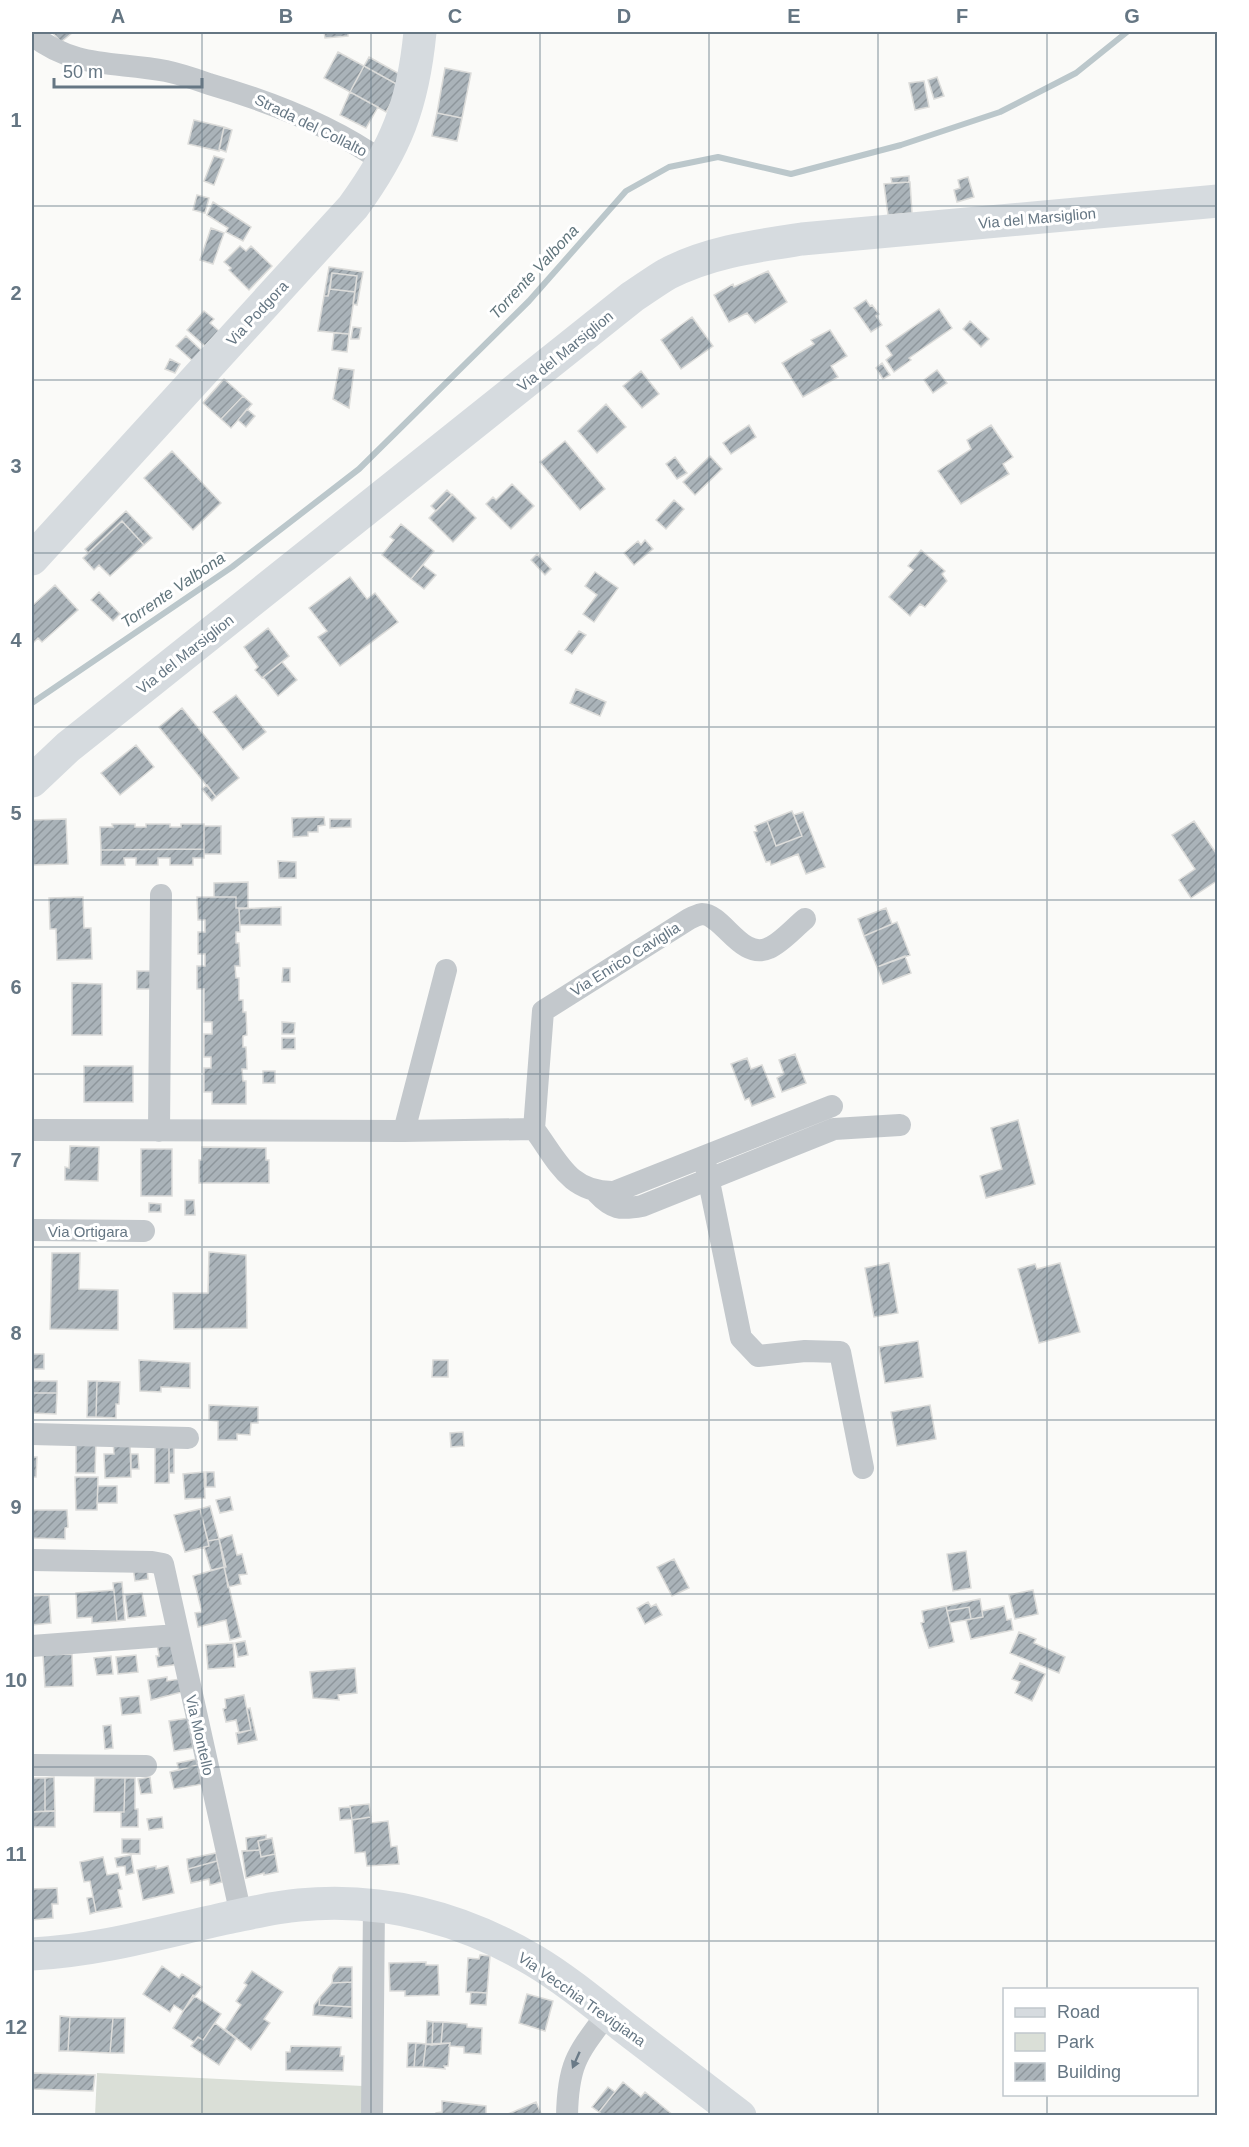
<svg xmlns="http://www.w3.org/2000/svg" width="1249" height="2147" font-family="Arial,sans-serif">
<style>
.park{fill:#dadfd7}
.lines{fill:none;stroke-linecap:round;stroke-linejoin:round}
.stream{stroke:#bbc7cb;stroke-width:6}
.building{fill:url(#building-hatch);stroke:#dcdcda;stroke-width:1.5}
.street{stroke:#c3c8cc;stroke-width:22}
.secondary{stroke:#d6dbdf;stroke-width:33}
.oneway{fill:#6a7a87}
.grid{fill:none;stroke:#657683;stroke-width:1.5;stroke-opacity:0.55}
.labels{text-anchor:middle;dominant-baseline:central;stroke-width:6;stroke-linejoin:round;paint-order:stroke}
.street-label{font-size:15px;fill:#657683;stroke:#fff}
.water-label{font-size:16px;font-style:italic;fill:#60757c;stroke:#fff}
.neatline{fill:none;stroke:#657683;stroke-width:2}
.grid-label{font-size:20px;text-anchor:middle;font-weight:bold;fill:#657683}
</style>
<defs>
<pattern id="building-hatch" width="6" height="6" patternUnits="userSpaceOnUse" patternTransform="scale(1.5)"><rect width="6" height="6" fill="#aab3b9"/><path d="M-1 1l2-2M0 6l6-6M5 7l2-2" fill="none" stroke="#8e969c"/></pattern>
</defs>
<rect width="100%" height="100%" fill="#fafaf8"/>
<path class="park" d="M97,2073l266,13 1,29 -269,1z"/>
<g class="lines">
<path class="stream" d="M32,703l200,-136 127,-98 170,-168 97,-110 43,-24 49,-10 73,17 110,-29 99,-33 76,-39 51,-41"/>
</g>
<path class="building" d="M52,32h19l1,1 -11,9z
M324,32h24v4l-23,2z
M338,52l26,14 -14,26 -26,-14z
M369,57l36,20 -5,9 -36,-20z
M364,66l36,20 -14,26 -36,-20z
M445,68l26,5 -9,45 -25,-5z
M937,77l7,19 -10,3 -6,-19z
M924,81l5,26 -14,3 -6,-27z
M350,92l28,15 -12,21 -26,-13z
M437,113l25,5 -5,23 -25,-5z
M194,120l30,7 -5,24 -31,-7z
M224,127l8,3 -6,22 -7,-3z
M214,156l10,3 -10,26 -10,-4z
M909,176v6l-17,1 -1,-5z
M968,177l6,20 -17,5 -3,-12 6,-2 -2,-8z
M910,182l2,31 -24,2 -4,-31z
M197,195l12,3 -4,15 -12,-3z
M213,202l38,25 -8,14 -17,-9 2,-4 -21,-13z
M211,228l13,5 -11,31 -13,-4z
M240,246l6,5 5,-5 21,20 -23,24 -20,-20 2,-2 -7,-6z
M329,267l34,5 -6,33 -4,-1 4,-28 -25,-3 -4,23h-4z
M768,271l19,31 -32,21 -8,-10 -18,9 -15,-27 19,-11 1,3z
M332,273l25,3 -2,16 -25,-3z
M330,289l25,3 -6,42 -31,-3 6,-35h4z
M866,300l4,6 2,-1 7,9 -3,2 6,9 -11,7 -17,-24z
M939,309l13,19 -43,30 2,2 -17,12 -8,-12 6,-5 -6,-9z
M204,311l10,8 -4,4 9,8 -14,15 -18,-16z
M692,317l21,29 -32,23 -20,-29z
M970,321l19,18 -8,8 -18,-18z
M353,327l8,1 -2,11h-8z
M830,330l17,26 -16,10 7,11 -35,20 -21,-34 32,-19 -3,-4z
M334,333l15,1 -2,18 -15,-2z
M186,336l18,17 -9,10 -19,-17z
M170,359l10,5 -5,9 -10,-4z
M882,363l8,12 -7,4 -7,-11z
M339,368l15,2 -5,38 -16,-9z
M937,370l10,13 -14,10 -9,-13z
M641,371l18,23 -17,14 -19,-22z
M224,379l19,17 -22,23 -18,-16z
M243,396l9,8 -21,24 -10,-9z
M606,404l20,23 -29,26 -19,-22z
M247,409l8,7 -9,11 -8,-7z
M749,425l7,12 -25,17 -8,-11z
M991,425l22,32 -10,7 6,10 -48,30 -23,-33 33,-22 -4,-9z
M565,441l40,48 -25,21 -40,-48z
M172,451l49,52 -28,27 -49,-52z
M710,456l12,13 -27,26 -12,-13z
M675,457l12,16 -10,6 -11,-15z
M512,484l22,22 -23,23 -25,-25 7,-7 3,3z
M447,490l5,5 -16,16 -5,-5z
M452,494l24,24 -23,24 -24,-24z
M674,500l10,9 -18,20 -10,-9z
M126,511l26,27 -8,7 -22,-24 -34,32 -3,-4z
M122,521l22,24 -34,31 -11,-11 -5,5 -11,-12z
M401,524l33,27 -23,28 -29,-24 12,-15 -4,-3z
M645,540l8,9 -19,16 -10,-12 14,-12 3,4z
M921,550l24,21 -3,3 5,7 -22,26 -5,-3 -10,12 -21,-19 24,-27 -5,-4z
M537,554l14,15 -6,6 -14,-15z
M423,565l13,10 -12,14 -13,-10z
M595,572l23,16 -24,34 -11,-8 14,-19 -12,-9z
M350,577l17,22 8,-6 23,29 -58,44 -22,-29 9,-6 -18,-23z
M55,585l23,25 -36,32 -4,-4 -6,6v-38z
M99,592l21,22 -7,7 -22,-21z
M268,628l21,28 -27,22 -7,-8 3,-3 -14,-20z
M579,631l7,4 -14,19 -7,-4z
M282,662l15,18 -19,16 -15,-19z
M576,689l30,13 -6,14 -30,-13z
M236,695l30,37 -23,18 -30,-38z
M182,708l57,70 -23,19 -57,-70z
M136,745l18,22 -34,28 -19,-22z
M207,785l9,12 -4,4 -10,-12z
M792,811l10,25 -26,10 -9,-25z
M803,812l22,55 -19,7 -8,-20 -27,11 -1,-4 -4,1 -12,-30 3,-1 -2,-5 12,-5 9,25 26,-10 -8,-21z
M324,817l1,8 -7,1v6h-10v4l-15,1 -1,-19z
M66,819l2,45 -36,1v-45z
M330,819h21v8l-21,1z
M1194,821l24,35v12l-3,1 3,11 -27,18 -12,-18 16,-11 -23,-34z
M112,824h23v3h11v-3h24v3h11v-3h23v25l-103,1 -1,-23h13z
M204,826h17v28h-17z
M204,849v9h-11v7h-23v-7h-12v7h-22v-7h-12l1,7h-24v-15z
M278,861l18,1v16h-17z
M248,882v26h-12v-11h-22v-14z
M83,897l1,31h7l1,31 -35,1 -1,-31h-6l-1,-31z
M197,897h39v11h3l1,24h-4v11h3l1,23h-5l1,12h3v22h4v12h3l1,23 -4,1v11h3l1,22h-5l1,12h3v23h-34v-12h-8v-24h7v-11h-7v-23h8v-12h-8v-33h-7v-23h8v-12h-7v-22h7v-12h-7z
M281,907v18h-41l-1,-16z
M886,908l6,16 -28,12 -6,-17z
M897,922l13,33 -33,12 -13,-31z
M905,956l6,17 -28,11 -6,-17z
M283,968h7v14h-8z
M137,971h15v18h-15z
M72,983l30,1v51h-30z
M282,1022l13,1 -1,11h-12z
M282,1038h13v11h-13z
M795,1054l11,29 -24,9 -5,-14 7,-4 -5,-14z
M747,1058l4,11 11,-4 13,32 -23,9 -3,-8 -4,2 -14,-36z
M84,1066h49v36h-49z
M263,1071h12v12h-12z
M1018,1120l17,64 -49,14 -6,-22 22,-7 -11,-41z
M70,1146l29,1 -1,34 -33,-1v-13l4,1z
M202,1147l64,1v12h3v23h-70v-23h3z
M141,1149h31v47h-31z
M185,1200h9l1,15h-10z
M149,1203l12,1v8h-12z
M209,1252l37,3 1,73 -73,1 -1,-36h35z
M52,1253h28l-1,36 39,1v40l-68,-1z
M889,1263l9,50 -24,4 -9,-49z
M1060,1263l20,69 -41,11 -21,-74 17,-5 2,5z
M918,1341l5,36 -38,6 -6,-36z
M32,1354h12v15h-12z
M139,1360l51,3v25l-29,-1v5l-21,-1z
M433,1360h15v17h-16z
M32,1381h25v12h-25z
M88,1381h9l-1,36h-9z
M97,1381l23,1 -1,22h-3v14l-20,-1z
M32,1393h25l-1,21 -24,-1z
M209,1405l49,2v16h-7l-1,12 -13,-1v6h-19v-19l-9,-1z
M930,1405l6,34 -39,7 -6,-34z
M463,1432l1,14 -13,1 -1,-14z
M76,1440h20l-1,33h-19z
M130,1440l1,37 -26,1 -1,-24h10l-1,-13z
M155,1441l14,5v37h-14z
M169,1446h5v27h-5z
M131,1454h7l1,15h-8z
M32,1457h5l-1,20h-4z
M204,1472l1,26 -20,1 -2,-25z
M206,1472h8l1,15h-9z
M75,1477h23l-1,33h-21z
M98,1486h19v17h-20z
M230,1497l3,13 -13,3 -4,-13z
M210,1506l9,33 -11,2 -8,-32z
M200,1509l9,37 -24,6 -11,-37z
M32,1510h35l1,17 -3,1v11l-33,-1z
M232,1535l5,20 5,-1 5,20 -8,1 2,9 -13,3 -9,-48z
M219,1539l7,28 -15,3 -7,-23 5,-1 -1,-5z
M966,1551l5,37 -18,3 -6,-37z
M674,1559l15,29 -17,8 -15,-29z
M147,1567l1,12 -13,2 -2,-13z
M224,1567l17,70 -11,3 -4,-20 -28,7 -3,-14 7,-1 -9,-36z
M122,1582l3,38 -8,1 -4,-38z
M114,1590l3,31 -25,2v-6l-15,1 -1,-25z
M1033,1590l5,24 -23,5 -6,-24z
M142,1593l4,23 -18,2 -3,-23z
M49,1595l2,28 -19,2v-29z
M980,1599l3,18 -12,2 -2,-12 -22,4 -1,-5z
M648,1602l3,5 5,-3 6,11 -17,9 -8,-16z
M946,1606l8,36 -25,6 -8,-25 3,-1 -2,-11z
M1004,1606l3,14 4,-1 2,11 -42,9 -5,-19 17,-3 -1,-6z
M969,1607l2,12 -21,4 -3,-12z
M1019,1632l17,7 -2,4 31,14 -6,16 -49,-20z
M177,1641l3,23 -22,3 -2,-11h3l-2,-12z
M245,1641l3,14 -10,2 -3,-14z
M233,1643l2,24 -27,2 -2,-24z
M72,1654l1,32 -28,1 -2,-32z
M136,1655l2,17 -20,2 -2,-17z
M111,1656l2,18 -16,1 -3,-17z
M1020,1663l25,11 -13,27 -17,-8 5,-11 -8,-3z
M355,1668l2,25 -19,2 1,5 -26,-2 -3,-26z
M167,1677v4l13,-2 2,13 -31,8 -3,-20z
M244,1695l7,35 -12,3 -3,-13 -10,2 -3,-13 3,-1 -1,-9z
M139,1696l2,17 -19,2 -2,-17z
M250,1708l7,32 -19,4 -2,-11 15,-3 -4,-21z
M189,1718l4,30 -19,3 -5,-30z
M111,1725l2,23 -8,1 -2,-23z
M197,1759l1,6 -19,5 -2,-7z
M198,1765l5,19 -29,5 -4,-17z
M54,1777l1,34h-10v-33z
M150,1777l2,16 -11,1 -3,-15z
M32,1778h13v33l-13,1z
M95,1778h30l-1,34h-30z
M125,1778h10v31h3v18h-17v-15h3z
M369,1804l2,13 -19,3 -2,-14z
M350,1807l2,12 -12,1 -1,-12z
M55,1811v16h-23v-15z
M162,1817l1,11 -14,2 -2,-11z
M371,1817v6l17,-2 3,26 6,-1 2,18 -32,2 -2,-14 -10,1 -3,-33z
M266,1835v4l-8,2 2,9 -13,1 -1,-13z
M272,1838l3,16 -14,3 -3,-16z
M122,1839h18v15l-18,-1z
M260,1850l1,7 14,-3 3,18 -14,3v-2l-18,5 -4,-27z
M216,1853l1,8 -29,8 -1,-10z
M131,1855l3,18 -8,2 -1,-9 -8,1 -2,-9z
M103,1857l4,18 11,-2 4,16 -4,1 4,17 -26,5 -6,-31 -6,1 -4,-20z
M217,1861l5,21 -12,3 -1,-6 -18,4 -3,-14z
M156,1866v3l12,-3 6,27 -31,7 -6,-30z
M57,1888l1,16h-6l1,14 -21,2v-31z
M93,1897l3,15 -6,2 -3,-16z
M480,1955l10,1 -3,37 -21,-1 2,-34 11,1z
M426,1962v3h12l1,30 -34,1v-5h-15l-1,-28z
M162,1966l17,12 3,-4 20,13 -19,24 -9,-6 -4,7 -27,-18z
M339,1967h13v15l-20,1 1,-8z
M252,1971l31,21 -19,27 6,4 -19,27 -26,-21 16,-24 -5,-4 11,-16 -3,-2z
M352,1982v25l-33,-2 1,-8 12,-14z
M471,1992l16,1 -1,12 -16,-1z
M527,1994l26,7 -8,30 -26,-8z
M193,1995l28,19 -18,26 -5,-3 -4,5 -21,-14z
M320,1997l-1,8 33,2v11l-39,-3 1,-10z
M60,2016l10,1 -2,34h-9z
M70,2017l43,1 -3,35 -42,-2z
M113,2018h12l-1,35h-14z
M427,2021l6,1 -1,23 -6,-1z
M433,2022h10l-2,22 -9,1z
M443,2022l24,2v3l15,1 -1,26 -17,-1v-6l-15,-1 1,-3 -9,1z
M215,2023l21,16 -17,26 -28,-19 7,-9 5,3z
M408,2043h8l-2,24h-7z
M416,2043l10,1 -3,23h-9z
M450,2043l-2,23h-4l1,3 -22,-2 3,-23z
M291,2046l50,1 -1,9h4l-1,15 -57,-1v-18h4z
M32,2073l63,2 -2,16 -61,-2z
M623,2082l18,15 4,-5 29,24h-70l-5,-4z
M608,2087l7,5 -16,20 -7,-5z
M442,2101l44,5v10h-50v-3l6,-1z
M536,2102l6,14h-34v-2z"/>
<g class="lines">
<path class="street" d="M32,35c44,34 82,26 134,36 14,3 29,8 43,13 59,17 124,42 174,78
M534,1129l9,-118 146,-92c4,-2 8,-4 13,-5 21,0 39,47 67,34 12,-5 25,-20 36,-29
M32,1130l372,1 130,-2c24,32 35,64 80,63l218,-86
M159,1131l2,-236
M404,1131l42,-161
M704,1157l37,181 17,18 47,-5 35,1 23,116
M597,1193c15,16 23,17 45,13l192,-77 66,-4
M32,1230l112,1
M32,1434l156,4
M32,1560l120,2 11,2 78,351
M32,1646l145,-11
M32,1765l114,1
M372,2116l2,-211
M567,2116c1,-52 10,-62 40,-102"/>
<path class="secondary" d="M32,559l321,-352c43,-59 60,-102 67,-175
M32,781l36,-34 44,-35 520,-415c11,-7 23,-16 35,-23 42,-22 89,-28 135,-35l416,-38
M32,1954c65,-3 131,-22 195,-36 24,-5 48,-11 72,-13 84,-8 161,12 234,55 32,19 62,44 91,67 39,30 77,59 116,89"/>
</g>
<defs><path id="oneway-solid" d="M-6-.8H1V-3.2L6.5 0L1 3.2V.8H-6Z" transform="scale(1.5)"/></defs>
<use class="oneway" href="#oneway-solid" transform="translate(576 2060) rotate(114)"/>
<path class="grid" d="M202,32v2084M371,32v2084M540,32v2084M709,32v2084M878,32v2084M1047,32v1958M32,206h1186M32,380h1186M32,553h1186M32,727h1186M32,900h1186M32,1074h1186M32,1247h1186M32,1420h1186M32,1594h1186M32,1767h1186M32,1941h1186M1047,2094v22"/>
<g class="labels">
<g class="street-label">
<text transform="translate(311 125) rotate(26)">Strada del Collalto</text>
<text transform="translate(1037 218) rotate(-5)">Via del Marsiglion</text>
<text transform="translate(257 313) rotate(-47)">Via Podgora</text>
<text transform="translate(565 351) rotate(-39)">Via del Marsiglion</text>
<text transform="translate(185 654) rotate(-38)">Via del Marsiglion</text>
<text transform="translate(625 959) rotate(-32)">Via Enrico Caviglia</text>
<text x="88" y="1231">Via Ortigara</text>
<text transform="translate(200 1735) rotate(77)">Via Montello</text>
<text transform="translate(582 1999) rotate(35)">Via Vecchia Trevigiana</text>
</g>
<g class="water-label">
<text transform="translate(534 272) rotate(-47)">Torrente Valbona</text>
<text transform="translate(173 590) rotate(-34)">Torrente Valbona</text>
</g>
</g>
<rect width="1249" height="2147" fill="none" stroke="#ffffff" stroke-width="66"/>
<rect x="1003" y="1988" width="195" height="108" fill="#ffffff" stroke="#c1c8cd" stroke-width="1.5"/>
<rect x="1015" y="2008" width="30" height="9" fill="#d6dbdf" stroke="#c1c8cd" stroke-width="1.5"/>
<text x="1057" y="2018" font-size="18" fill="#657683">Road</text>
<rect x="1015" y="2033" width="30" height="18" fill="#dadfd7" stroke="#c1c8cd" stroke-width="1.5"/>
<text x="1057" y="2048" font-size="18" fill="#657683">Park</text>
<rect x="1015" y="2063" width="30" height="18" fill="url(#building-hatch)" stroke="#c1c8cd" stroke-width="1.5"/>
<text x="1057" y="2078" font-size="18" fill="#657683">Building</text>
<path d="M54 78v9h148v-9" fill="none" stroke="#657683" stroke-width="3"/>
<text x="63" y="78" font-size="18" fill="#657683" stroke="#ffffff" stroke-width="4.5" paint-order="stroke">50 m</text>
<rect x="33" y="33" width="1183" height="2081" class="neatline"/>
<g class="grid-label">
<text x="118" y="23">A</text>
<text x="286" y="23">B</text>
<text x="455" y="23">C</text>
<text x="624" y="23">D</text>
<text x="794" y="23">E</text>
<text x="962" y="23">F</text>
<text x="1132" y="23">G</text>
<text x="16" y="127">1</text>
<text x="16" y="300">2</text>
<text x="16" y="473">3</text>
<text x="16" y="647">4</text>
<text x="16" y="820">5</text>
<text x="16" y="994">6</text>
<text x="16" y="1167">7</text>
<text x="16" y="1340">8</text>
<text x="16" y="1514">9</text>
<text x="16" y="1687">10</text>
<text x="16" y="1861">11</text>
<text x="16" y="2034">12</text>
</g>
</svg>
